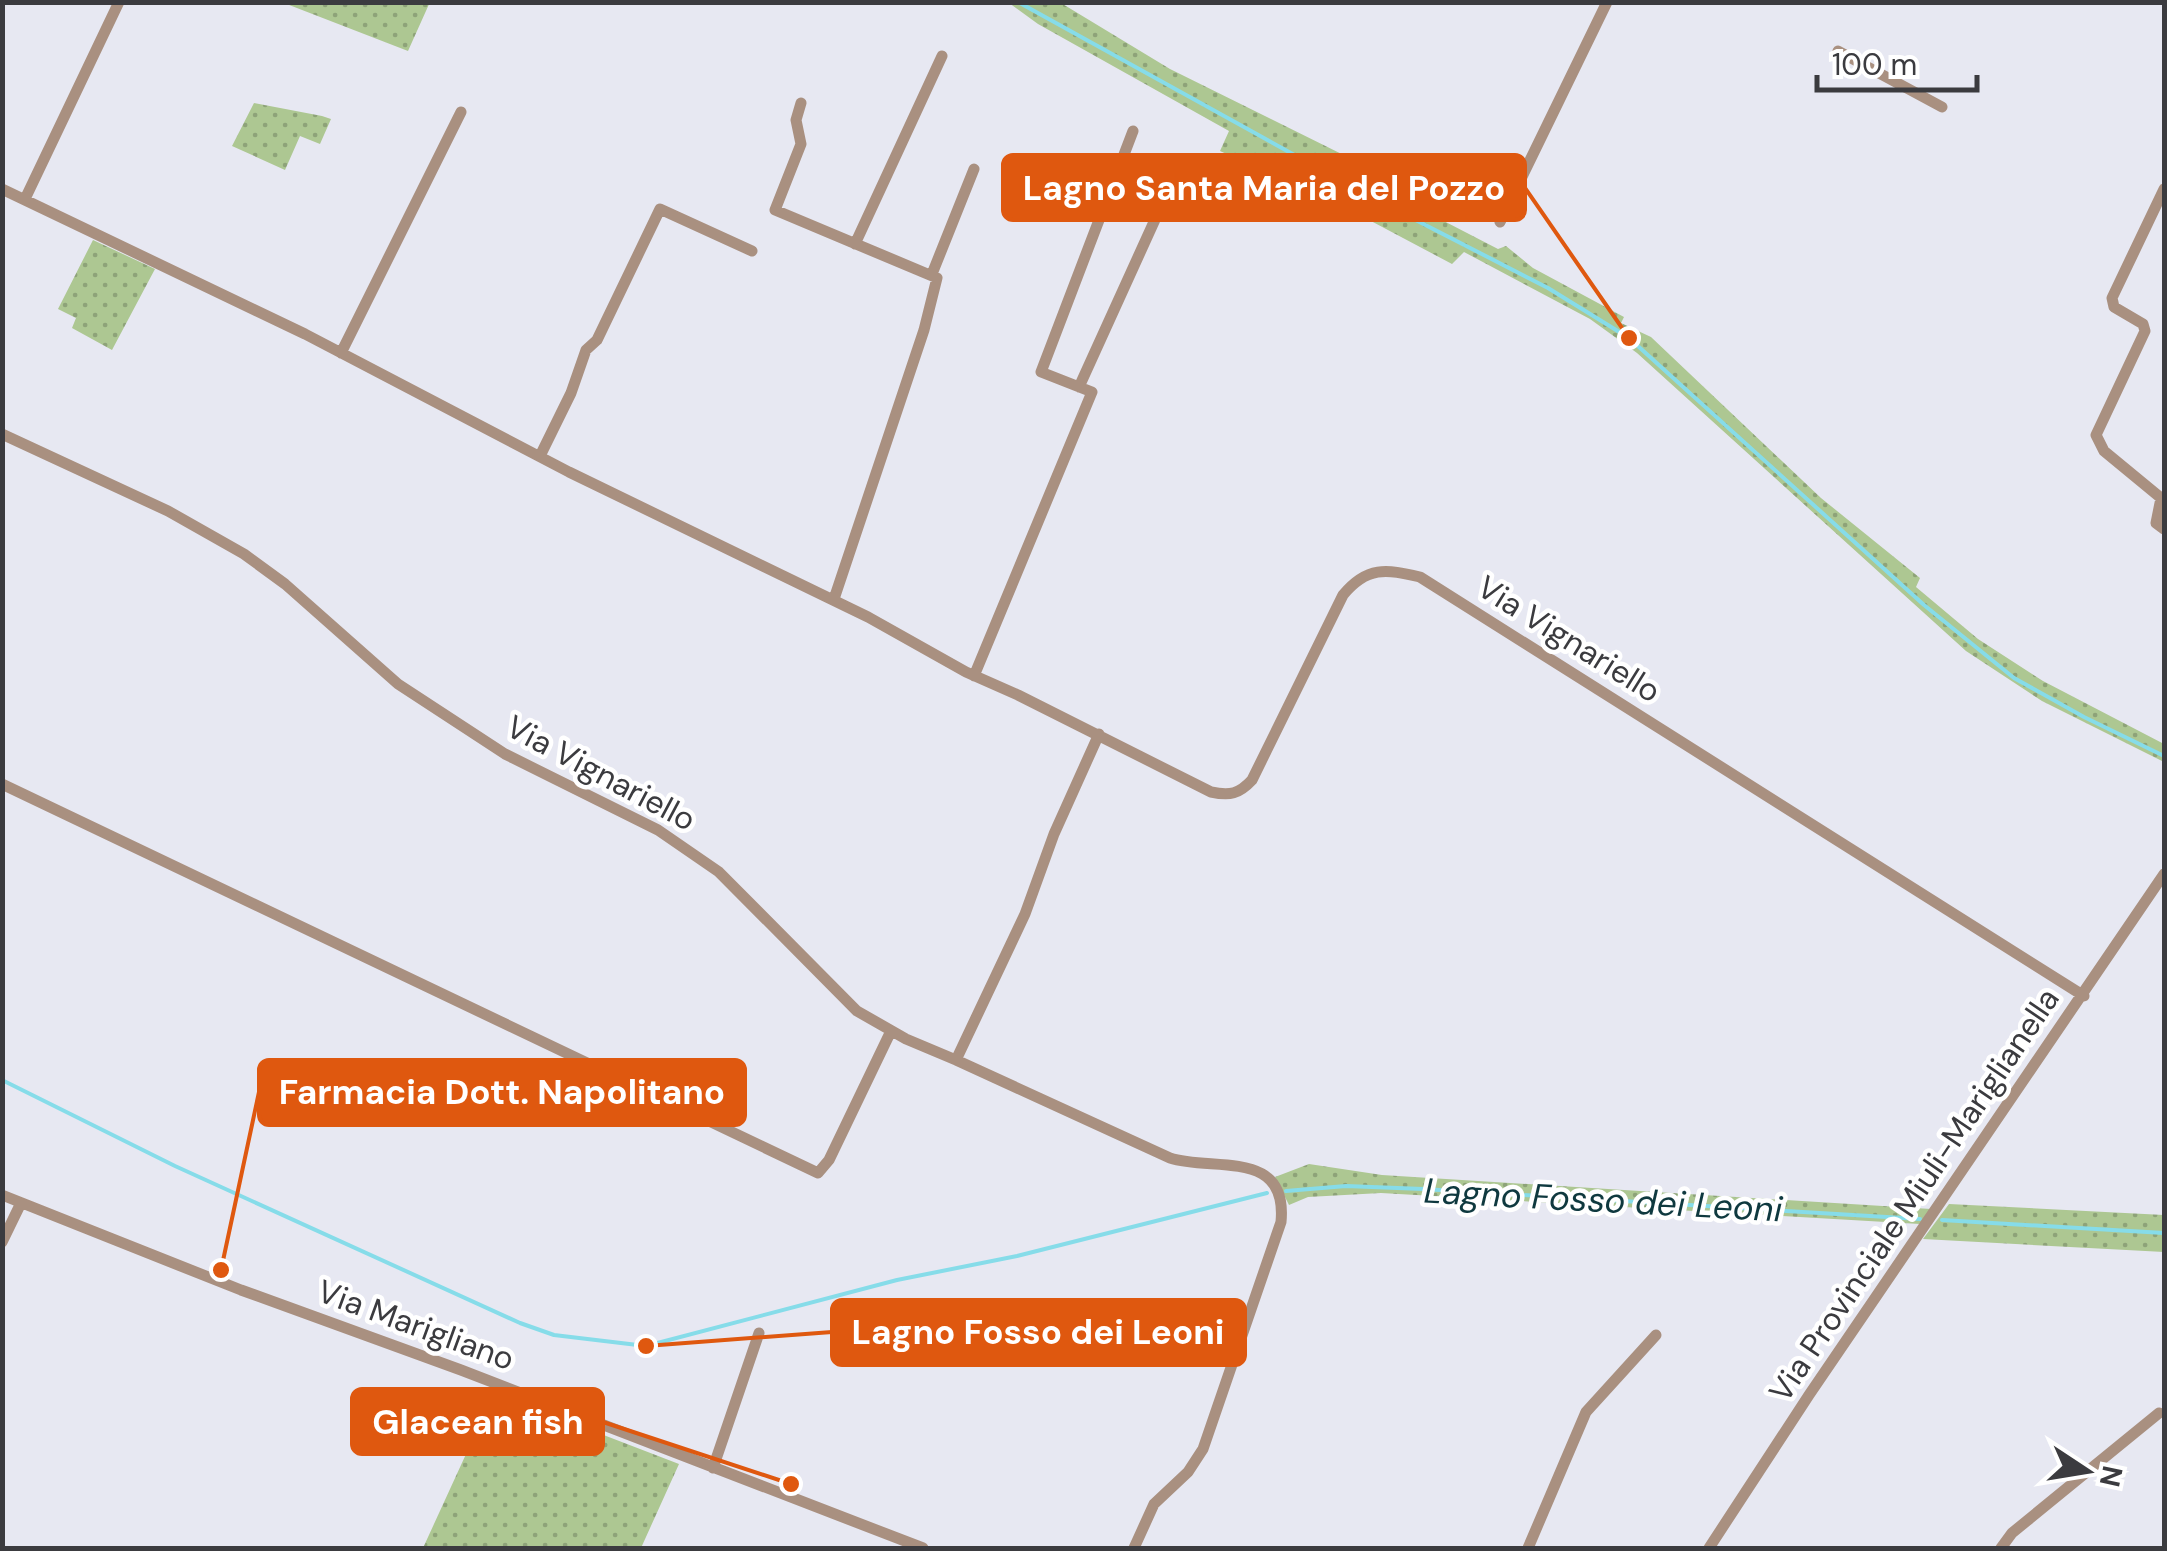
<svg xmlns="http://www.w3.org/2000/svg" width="2167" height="1551" font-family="'DM Sans',sans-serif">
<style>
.grass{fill:url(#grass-dots)}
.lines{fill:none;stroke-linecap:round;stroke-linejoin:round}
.stream{stroke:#86dce9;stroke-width:4}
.minor{stroke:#a99080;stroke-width:11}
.labels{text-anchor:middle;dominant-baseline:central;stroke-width:9;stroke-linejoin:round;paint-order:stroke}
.street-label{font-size:32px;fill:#3b3b3f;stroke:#fff}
.water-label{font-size:35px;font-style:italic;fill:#0f393f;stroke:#fff}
.leader{fill:none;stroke:#df580f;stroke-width:4}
.callout-dot{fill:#df580f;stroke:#fff;stroke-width:4}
.callout{fill:#df580f;stroke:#df580f;stroke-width:4}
.callout-label{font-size:35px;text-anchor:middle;font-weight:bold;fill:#fff}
</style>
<defs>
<pattern id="grass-dots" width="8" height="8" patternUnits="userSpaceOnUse" patternTransform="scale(2.5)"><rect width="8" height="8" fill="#adc792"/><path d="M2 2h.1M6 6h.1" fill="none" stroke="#8ea379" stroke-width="1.8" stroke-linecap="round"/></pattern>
</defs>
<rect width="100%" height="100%" fill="#e7e8f2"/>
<path class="grass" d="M430,2l-22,49 -124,-48v-1z
M1009,3h52l109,66 214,106 -6,12 120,62 8,-3 27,22 91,49 -3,6 30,14 170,161 99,80 -4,9 62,52 65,42 121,63v18l-122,-61 -76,-50 -329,-298 -47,-34 -126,-67 -12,12 -98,-52 -134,-61 9,-20 -191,-107z
M254,103l68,13 9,3 -11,25 -20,-8 -15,34 -53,-24z
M93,240l62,29 -43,81 -40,-22 4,-10 -18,-9z
M1309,1164l73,11 549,34 -11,15 -539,-31 -73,4 -19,8 -14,-28z
M1949,1204l215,11v37l-241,-13z
M494,1393l185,71 -38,84h-218z"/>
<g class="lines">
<path class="stream" d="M1018,2l347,192 183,94 81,50 295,267 90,73 70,39 80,39
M2,1080l173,86 345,157 34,12 92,11 251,-66 120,-24 250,-63
M1286,1191l60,-5 77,3 497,30
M1942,1220l222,13"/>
<path class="minor" d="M1838,51l104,56
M801,103l-5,17 5,24 -26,66 162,68 -13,52 -90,269
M2,189l303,145 264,138 299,145 98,55 52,23 193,97c19,4 28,2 41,-12l91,-185c24,-29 43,-26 77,-18l664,419
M2164,189l-52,109 2,9 29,17 2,7 -49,104 8,16 57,47 -5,25 8,6
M25,199l94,-197
M1500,222l107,-220
M855,244l87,-188
M932,274l42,-105
M341,353l120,-241
M1079,387l84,-185
M2,434l166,77 76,43 41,30 113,100 107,70 153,76 61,42 138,139 49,28 50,21 69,-146 29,-80 45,-100
M540,456l31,-63 15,-43 11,-10 63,-131 92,42
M974,676l118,-284 -51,-20 92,-241
M2,784l816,389 11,-13 62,-129
M956,1060l214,98c43,14 118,-10 111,64l-78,227 -15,23 -34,32 -20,44
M2,1195l239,95 220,80 462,178
M2,1242l19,-39
M713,1468l46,-135
M1528,1548l58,-136 70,-77
M1709,1548l100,-153 355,-521
M2001,1548l11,-15 147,-120"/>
</g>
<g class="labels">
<g class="street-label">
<text transform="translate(1569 639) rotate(32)">Via Vignariello</text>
<text transform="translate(601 773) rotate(28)">Via Vignariello</text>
<text transform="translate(1914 1195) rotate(-56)">Via Provinciale Miuli-Mariglianella</text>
<text transform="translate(416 1325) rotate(20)">Via Marigliano</text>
</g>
<g class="water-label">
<text transform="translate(1603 1200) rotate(3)">Lagno Fosso dei Leoni</text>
</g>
</g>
<path class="leader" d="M1629 338L1525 188M221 1270L259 1092M646 1346L832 1332M791 1484L603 1422"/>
<g class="callout-dot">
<circle cx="1629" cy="338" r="10"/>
<circle cx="221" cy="1270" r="10"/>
<circle cx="646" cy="1346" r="10"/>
<circle cx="791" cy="1484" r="10"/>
</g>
<g class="callout">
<rect x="1003" y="155" width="522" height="65" rx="10"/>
<rect x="259" y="1060" width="486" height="65" rx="10"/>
<rect x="832" y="1300" width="413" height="65" rx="10"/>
<rect x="352" y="1389" width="251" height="65" rx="10"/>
</g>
<g class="callout-label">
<text x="1264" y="200">Lagno Santa Maria del Pozzo</text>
<text x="502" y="1104">Farmacia Dott. Napolitano</text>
<text x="1038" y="1344">Lagno Fosso dei Leoni</text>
<text x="478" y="1434">Glacean fish</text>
</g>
<rect width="2167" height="1551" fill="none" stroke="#3b3b3f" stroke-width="10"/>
<g transform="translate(2087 1471) rotate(102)" stroke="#ffffff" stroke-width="8" paint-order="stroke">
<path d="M0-8L18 38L0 25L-18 38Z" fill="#3b3b3f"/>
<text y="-15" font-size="28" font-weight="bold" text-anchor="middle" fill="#3b3b3f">N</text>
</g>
<path d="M1817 75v15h160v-15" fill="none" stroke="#3b3b3f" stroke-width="5"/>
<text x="1832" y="75" font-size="30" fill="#3b3b3f" stroke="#ffffff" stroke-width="8" paint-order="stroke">100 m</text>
</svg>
